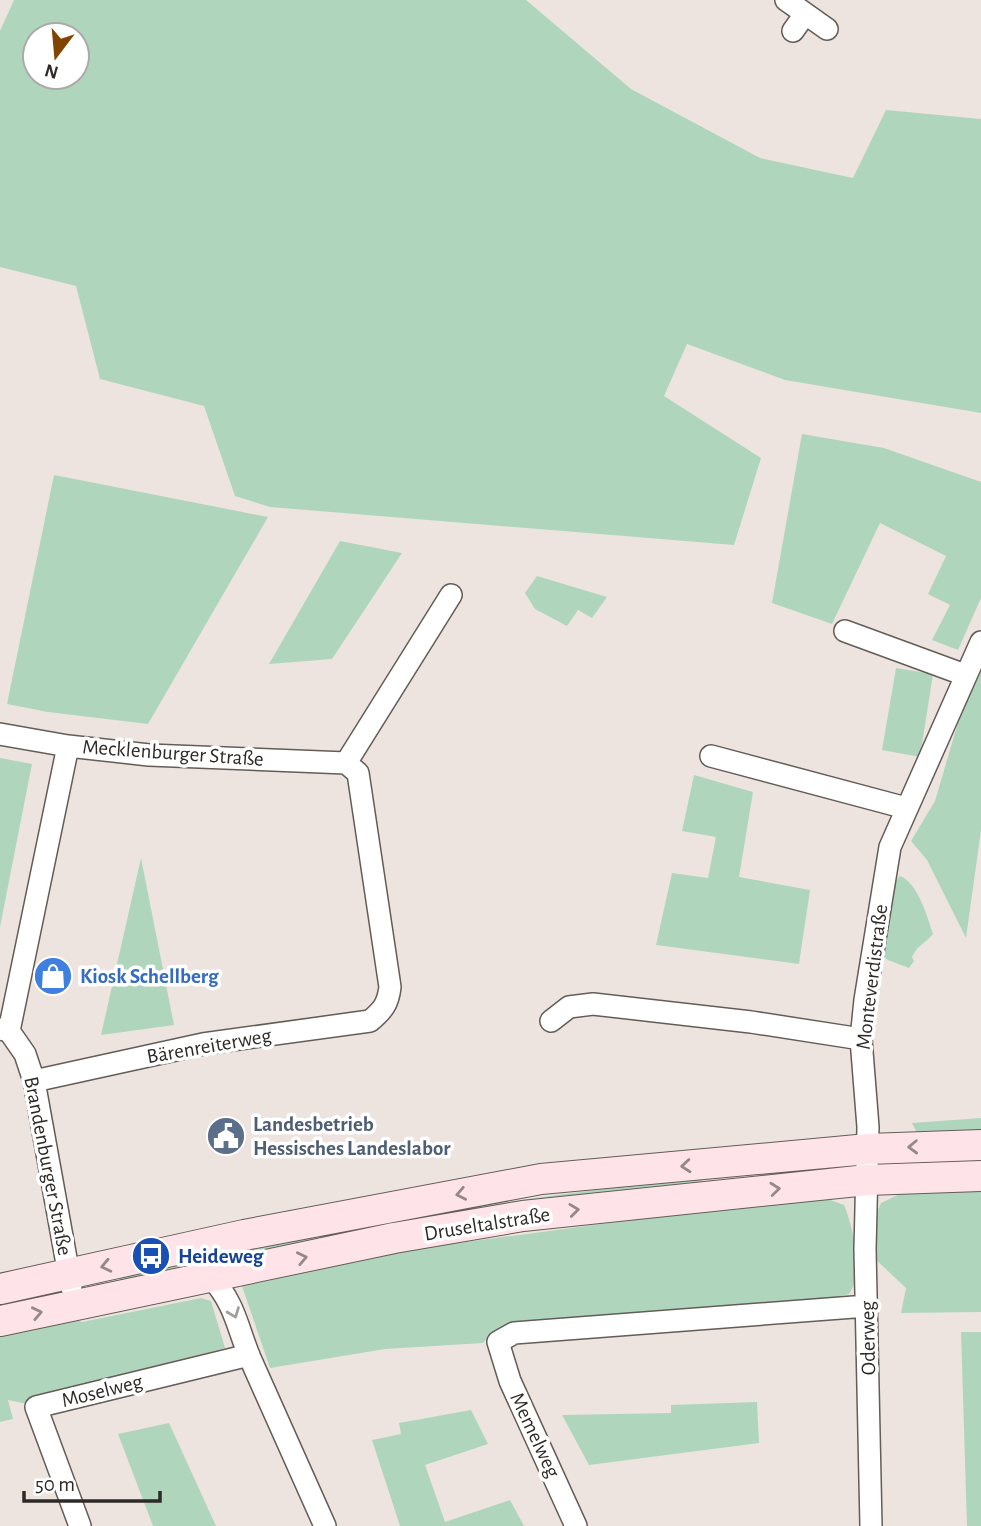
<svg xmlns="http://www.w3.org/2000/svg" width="981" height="1526" font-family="'Alegreya Sans',sans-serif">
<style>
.green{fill:#afd6bd;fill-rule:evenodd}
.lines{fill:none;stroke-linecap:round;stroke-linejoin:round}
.minor-casing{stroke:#645c57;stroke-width:24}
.secondary-casing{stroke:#645c57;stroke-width:32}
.minor{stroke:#fff;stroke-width:21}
.secondary{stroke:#fee4e8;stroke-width:30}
.oneway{stroke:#968788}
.oneway2{stroke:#a19f9e}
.labels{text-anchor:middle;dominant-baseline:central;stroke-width:7;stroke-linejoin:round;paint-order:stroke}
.street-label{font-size:21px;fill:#2e2a28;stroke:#fff}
.shop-label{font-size:21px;font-weight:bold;fill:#366cbe;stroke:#fff;text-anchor:start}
.service-label{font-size:21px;font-weight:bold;fill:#4e5e75;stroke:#fff;text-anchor:start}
.transit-label{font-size:21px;font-weight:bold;fill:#164399;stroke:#fff;text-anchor:start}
</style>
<rect width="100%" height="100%" fill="#ede4df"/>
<path class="green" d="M14,0h512l105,89 129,69 93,20 33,-68 95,9v294l-196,-33 -98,-36 -23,52 97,62 -27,87 -464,-38 -35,-11 -31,-90 -104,-27 -24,-93 -76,-19v-236zM77,35v42h-42v-42z
M802,434l82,14 97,34v116l-23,52 -26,-10 18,-35 -22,-11 18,-38 -66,-33 -48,101 -60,-21z
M54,475l214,42 -120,207 -100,-12 -41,-8z
M340,541l62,12 -70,106 -63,5z
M537,576l70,21 -15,21 -14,-8 -11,16 -32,-17 -10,-16z
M981,664v166l-15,108 -39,-78 -16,-19 24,-40 22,-75z
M896,668l37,6 -13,83 -38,-7z
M0,758l32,6 -32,163z
M694,775l59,17 -14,85 71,13 -11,74 -143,-19 16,-72 36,5 8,-41 -34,-6z
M141,858l33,167 -73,10z
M900,876c18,7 27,40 33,58 -8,10 -15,10 -21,23l2,4 -5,7 -21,-8 -9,-7 11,-66z
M981,1118v14l-64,1 -5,-10z
M710,1178l-15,5 -574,101 -2,-8c195,-43 392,-81 591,-98z
M981,1189v123l-80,1 5,-25 -32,-30 -2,-34 9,-21 25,-12z
M825,1198l19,7c9,21 20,69 5,89l-26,6 -295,25 -36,7 -9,11 -98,6 -115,19 -28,-82 179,-38 322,-43z
M201,1298l10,3 14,47 -197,56 -20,-4 5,19 -13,3v-87l75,-16 7,3z
M961,1332h20v194h-14z
M757,1402l2,41 -170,22 -27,-50 109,-2v-8z
M471,1410l17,34 -63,21 20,57 65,-22 14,26h-124l-28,-86 29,-6 -2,-11z
M169,1423l47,103h-63l-35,-92z"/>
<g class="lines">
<g class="minor-casing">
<path id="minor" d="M786,0l41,29
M793,31l12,-17
M845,631l120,44
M0,734l68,12 81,9 197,8 12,10 32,214c-2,17 -7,23 -20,34l-167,23 -169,37
M711,756l195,52
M346,763l105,-168
M551,1021l18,-14 24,-3 158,18 110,17
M0,1029l9,2 16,23 9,27 37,205
M9,1031l59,-285
M211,1277c24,27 26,49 39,81 25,56 50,112 75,168
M80,1526l-44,-119 213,-52
M576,1526l-66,-145 -12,-39 16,-9 353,-27
M871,1526l-6,-277 3,-122 -7,-88 4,-39 25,-153 91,-205"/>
</g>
<g class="secondary-casing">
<path id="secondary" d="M0,1289l244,-54 297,-56 327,-30 113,-4
M0,1321l394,-83 129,-22 344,-36 114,-4"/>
</g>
<use href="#minor" class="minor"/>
<use href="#secondary" class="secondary"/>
</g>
<defs><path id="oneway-chevron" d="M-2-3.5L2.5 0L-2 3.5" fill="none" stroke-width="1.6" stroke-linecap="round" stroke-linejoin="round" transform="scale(1.75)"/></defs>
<g class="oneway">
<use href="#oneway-chevron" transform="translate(913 1147) rotate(178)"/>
<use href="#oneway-chevron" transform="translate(686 1166) rotate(175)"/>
<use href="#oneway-chevron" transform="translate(775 1189) rotate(-6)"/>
<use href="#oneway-chevron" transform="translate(461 1194) rotate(169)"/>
<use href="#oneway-chevron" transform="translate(574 1210) rotate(-7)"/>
<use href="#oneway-chevron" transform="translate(302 1258) rotate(-12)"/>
<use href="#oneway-chevron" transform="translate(106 1266) rotate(167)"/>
<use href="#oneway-chevron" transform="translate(37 1313) rotate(-12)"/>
</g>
<use class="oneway2" href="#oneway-chevron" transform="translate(234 1313) rotate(69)"/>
<defs>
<g id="shop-disc" transform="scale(2.0125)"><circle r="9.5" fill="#3f7fe0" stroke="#fff"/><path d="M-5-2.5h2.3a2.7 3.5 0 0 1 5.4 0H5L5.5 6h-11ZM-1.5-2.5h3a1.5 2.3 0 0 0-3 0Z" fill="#fff"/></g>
<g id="civic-disc" transform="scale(2.0125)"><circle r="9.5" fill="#5c6f8a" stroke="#fff"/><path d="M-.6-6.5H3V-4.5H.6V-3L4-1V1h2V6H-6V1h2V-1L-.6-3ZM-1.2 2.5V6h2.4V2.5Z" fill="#fff"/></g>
<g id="bus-disc" transform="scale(2.0125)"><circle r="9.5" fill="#1a4fb4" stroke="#fff"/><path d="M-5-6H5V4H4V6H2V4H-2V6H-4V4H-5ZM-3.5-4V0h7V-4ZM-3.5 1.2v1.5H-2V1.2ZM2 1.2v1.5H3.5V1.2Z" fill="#fff"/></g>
</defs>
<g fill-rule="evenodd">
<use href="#shop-disc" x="53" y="976"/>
<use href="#civic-disc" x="226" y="1136"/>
<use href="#bus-disc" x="151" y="1256"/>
</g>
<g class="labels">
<g class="street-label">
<text transform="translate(173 753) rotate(4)">Mecklenburger Straße</text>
<text transform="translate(872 977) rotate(-83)">Monteverdistraße</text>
<text transform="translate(209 1046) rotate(-10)">Bärenreiterweg</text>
<text transform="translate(48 1166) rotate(79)">Brandenburger Straße</text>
<text transform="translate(487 1224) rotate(-9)">Druseltalstraße</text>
<text transform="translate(868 1338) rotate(-91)">Oderweg</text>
<text transform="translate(102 1391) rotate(-14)">Moselweg</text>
<text transform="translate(535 1435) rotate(65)">Memelweg</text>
</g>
<g class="shop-label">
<text x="80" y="976">Kiosk Schellberg</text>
</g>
<g class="service-label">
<text x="253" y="1124">Landesbetrieb<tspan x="253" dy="24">Hessisches Landeslabor</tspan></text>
</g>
<g class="transit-label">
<text x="178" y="1256">Heideweg</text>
</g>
</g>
<g transform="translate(56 56) rotate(196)"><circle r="33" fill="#ffffff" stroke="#abaaa9" stroke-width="2"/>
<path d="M0-5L12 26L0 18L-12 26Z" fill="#824402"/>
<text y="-10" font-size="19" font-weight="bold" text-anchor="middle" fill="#2e2a28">N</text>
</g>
<path d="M24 1491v10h136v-10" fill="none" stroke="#2e2a28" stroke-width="3.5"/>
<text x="35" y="1491" font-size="21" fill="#2e2a28" stroke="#ffffff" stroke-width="5" paint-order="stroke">50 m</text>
</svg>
